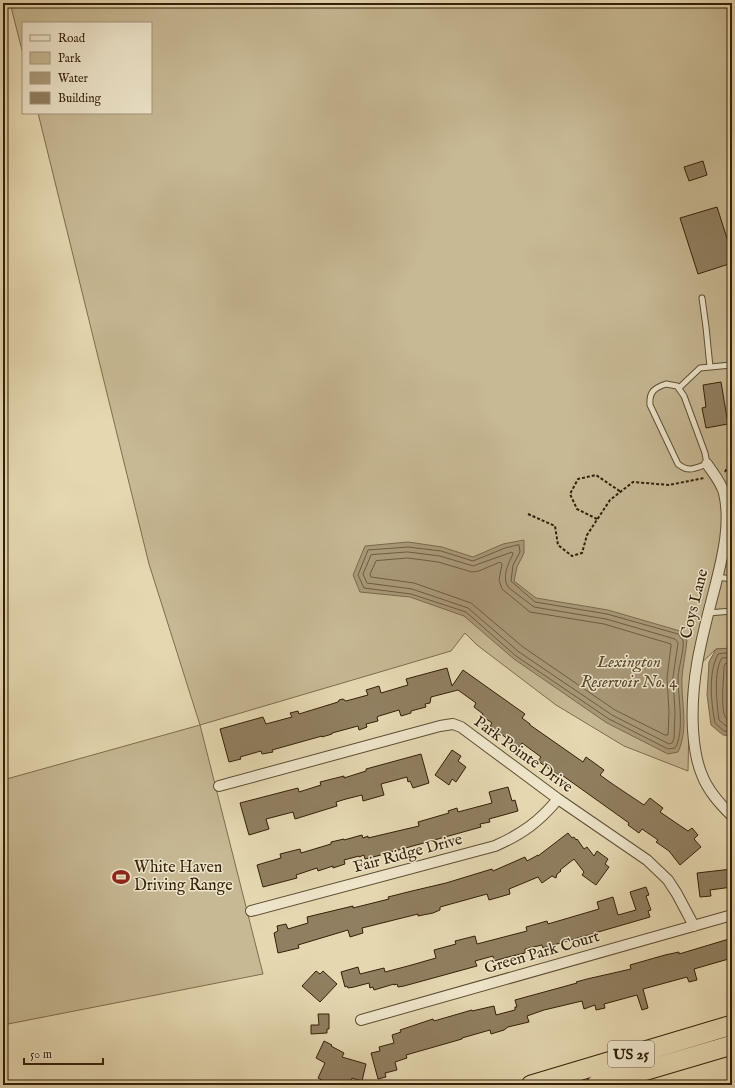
<svg xmlns="http://www.w3.org/2000/svg" width="735" height="1088" font-family="'IM FELL English',serif">
<style>
.green{fill:#c7b994;stroke:#7e6c4e}
.water{fill:#a99978;stroke:#7a684c}
.lines{fill:none;stroke-linecap:round;stroke-linejoin:round}
.shore{stroke:#6e5c40;stroke-width:1}
.building{fill:#907f60;stroke:#341f09}
.lane-casing{stroke:#604d33;stroke-width:7}
.street-casing{stroke:#604d33;stroke-width:12}
.highway-casing{stroke:#341f09;stroke-width:21}
.path{stroke:#341f09;stroke-width:2;stroke-dasharray:3 2;stroke-linecap:butt}
.lane{stroke:#eee6cc;stroke-width:5}
.street{stroke:#eee6cc;stroke-width:10}
.highway{stroke:#e5d8b1;stroke-width:19}
.labels{text-anchor:middle;dominant-baseline:central;stroke-width:3;stroke-linejoin:round;paint-order:stroke}
.shield{fill:#eee6cc;stroke:#6c5b44;stroke-width:1}
.shield-label{font-size:15px;font-weight:bold;fill:#341f09}
.street-label{font-size:16px;fill:#341f09;stroke:#eee6cc}
.poi-label{font-size:16px;fill:#341f09;stroke:#eee6cc;text-anchor:start}
.water-label{font-size:17px;font-style:italic;fill:#5d4a30;stroke:#eee6cc}
</style>
<rect width="100%" height="100%" fill="#e5d8b1"/>
<filter id="stains"><feTurbulence type="fractalNoise" baseFrequency=".005" numOctaves="4"/><feColorMatrix values="0 0 0 0 .2 0 0 0 0 .09 0 0 0 0 .02 0 0 0 .5 -.17"/></filter>
<radialGradient id="worn" r=".72"><stop offset=".6" stop-color="#630" stop-opacity="0"/><stop offset="1" stop-color="#630" stop-opacity=".3"/></radialGradient>
<path class="green" d="M10,3h722v645l-16,1 -25,24 -3,21 1,29 -1,48 -64,-25 -68,-41 -79,-60 -12,-12 -14,18 -251,74 63,249 -260,51v-245l197,-55 -51,-161 -111,-451h113v-90h-128v31z"/>
<path class="water" d="M524,540v13l-7,14 -3,14 22,17 72,12 72,21 7,9c-1,12 -4,25 -5,37 -1,25 7,52 -4,75l-10,2 -61,-31 -93,-64 -50,-43 -54,-19 -50,-5 -7,-17 12,-29 43,-4 34,5 31,10 30,-13z
M732,648v88l-9,-1 -12,-10 -4,-30 2,-33 7,-13z"/>
<g class="lines">
<path class="shore" d="M519,545l1,7 -7,13 -2,16 24,21 72,12 71,20 5,6c1,12 -4,25 -5,37 0,20 7,55 -3,71l-7,1 -59,-30 -93,-63 -50,-44 -55,-18 -47,-6 -6,-13 10,-25 40,-3 33,4 32,10 32,-13z
M408,552l32,4 33,10 39,-14 1,2c-5,10 -12,24 -4,34l25,19 72,12 69,20 3,4 -5,34 2,35 -1,27 -2,4 -3,1 -57,-29 -93,-63 -51,-44 -56,-19 -45,-6 -4,-9 8,-19z
M408,558l30,4 34,10 7,-1 21,-9 2,2 -3,16 3,9 28,23 74,12 67,20v2l-4,31 2,35 -1,23h-3l-50,-25 -92,-63 -52,-44 -57,-20 -43,-6 -1,-3 6,-13z
M732,652l-14,2c-10,20 -7,47 -3,69l9,8 8,1
M732,657l-10,1c-9,13 -5,47 -3,62l7,6 6,1
M732,663h-6l-2,3c0,10 -4,45 2,52 2,3 3,3 6,3"/>
</g>
<path class="building" d="M703,161l4,14 -18,6 -5,-14z
M717,207l15,47v9l-34,11 -18,-56z
M721,382l7,42 -22,4 -4,-20 4,-1 -3,-22z
M447,668l5,18 11,-16 62,44 -3,4 8,6v1l53,37 3,-5 18,13 -4,5 14,10 30,20 6,-7 13,10 -3,4 28,19 4,-3 6,7 -4,4 7,8 -21,18 -11,-14 -13,-9 2,-2 -16,-11 -3,4 -11,-8 1,-2 -70,-50 -1,2 -20,-14 3,-4 -19,-14 -3,4 -29,-21 2,-3 -10,-7 1,-2 -9,-7 2,-4 -18,-13 -27,7 -1,6 -5,1 1,3 -15,4v2l-10,3 -2,-6 -20,6 -2,1 1,4 -12,3 1,3 -8,3 -1,-4 -26,7v1l-10,3v-1l-50,14 1,2 -11,2 -1,-3 -21,6 1,2 -12,3 -9,-33 43,-12 3,7 26,-7 -2,-4 8,-2 1,3 39,-12 1,-2 4,-1 3,2 22,-6 -2,-5 13,-4 2,7 27,-8 -2,-6z
M452,750l9,6 -3,5 8,6 -10,15 -4,-3 -3,6 -14,-10z
M421,754l8,29 -16,5 -3,-7 -2,1 -1,-5 -26,7 3,11 -21,6 -1,-6 -16,4 -10,3 1,4 -42,13 -2,-7 -27,7 3,10 -20,6 -9,-32 58,-15 1,4 22,-7 -1,-3 24,-6v2l22,-7v-2z
M508,787l4,14 3,-1 3,11 -29,8 1,3 -10,2 1,3 -104,29 -12,3 -1,-4 -5,2v-1l-15,4 1,4 -12,4v-2l-15,5 -1,-3 -21,7 1,3 -34,9 -6,-22 24,-7 -1,-4 20,-5 1,4 30,-9v-2l13,-3v1l18,-5 1,3 5,-2v2l51,-12 -1,-4 31,-9 -1,-2 9,-3 1,4 34,-9 -3,-11z
M568,833l4,5 2,-1 2,3 1,-1 7,10 3,-2 7,9 3,-5 11,8 -3,5 4,3 -13,18 -14,-10 2,-3 -10,-13 -14,11 1,1 -4,3 -1,4 -4,-2 -10,7 -4,-6 -29,12 1,5 -21,6 -2,-6 -47,13v3l-7,3 -15,3v-2l-56,14 1,5 -13,4 -2,-7 -50,15 1,3 -21,5 -4,-20 4,-2 -1,-5 9,-2 2,5 20,-6 -1,-6 46,-11v2l36,-9 -1,-2 24,-6 34,-8 46,-14 1,2 32,-14 2,4 11,-6v1z
M732,869v18l-22,3 1,6 -11,1 -3,-24z
M646,887l3,8 -3,1 5,14 -3,1 2,6 -107,31 -1,-3 -17,4v4l-17,4 -14,4 -1,-5 -18,5 2,5 -73,20 -6,1 -1,-3 -3,1v-1l-20,6 -1,-3 -3,1 -1,-5 -15,4 -6,1 -1,-2 -2,1 -4,-15 17,-5 2,7 24,-6 1,4 23,-6 28,-8 -2,-8 22,-6 -1,-3 20,-5 2,8 50,-13 -1,-4 21,-6 1,3 51,-15 -2,-7 16,-5 5,18 18,-5 -6,-18z
M729,939l3,8v11l-38,11 3,11 -8,2 -2,-5 -44,12 5,19 -6,2 -5,-15 -33,9 1,4 -9,2 -1,-5 -11,4 -2,-8 -38,9 -17,6 2,6 -21,5 -4,3 -13,4 -1,-4 -28,8v1l-56,16 1,3 -12,4 2,8 -12,3 1,4 -8,2 -7,-26 9,-2 -1,-4 15,-4 -2,-8 9,-3 -1,-2 33,-11 1,2 38,-11v1l22,-5 2,9 19,-5v-3h2l-2,-7 62,-17 -1,-1 11,-3 44,-10 -1,-4 35,-10 14,-3v2z
M316,971l4,3 3,-3 14,13 -17,18 -18,-16z
M318,1014h11v15h-2v4l-16,1v-9h8z
M324,1041l8,4 -1,1 13,7 -2,4 24,7 -4,17 -10,-3 -2,7h-19l-13,-7 7,-15 -9,-5z"/>
<g class="lines">
<g class="lane-casing">
<path id="lane" d="M702,298l4,29 4,40
M666,384l11,2 7,10 21,57 2,11c-12,4 -18,9 -29,0l-28,-59c-1,-13 4,-17 16,-21z
M679,388l21,-20 31,-3
M717,577l15,2
M708,613l24,-2"/>
</g>
<g class="street-casing">
<path id="street" d="M707,464c6,9 14,18 17,29 7,29 -1,62 -8,90 -13,51 -26,94 -23,147 1,15 3,31 9,45 6,16 18,29 30,41
M219,786l221,-60 13,-2 8,3 97,72 89,61 21,20 9,14 17,32
M251,911l244,-65c27,-12 44,-24 63,-47
M361,1020l371,-105"/>
</g>
<g class="highway-casing">
<path id="highway" d="M531,1085l201,-60
M596,1085l136,-40"/>
</g>
<path class="path" d="M725,472l7,-14
M528,514l27,12 3,19 14,11 10,-3 5,-18 23,-35 23,-18 36,3 35,-7
M597,519l-20,-10 -7,-15 8,-15 18,-4 25,17"/>
<use href="#lane" class="lane"/>
<use href="#street" class="street"/>
<use href="#highway" class="highway"/>
</g>
<defs>
<g id="stadium-bare" transform="scale(1.38)"><path d="M0-5a6.5 5 0 1 0 0 10a6.5 5 0 1 0 0-10ZM-3.5-1.8h7v3.6h-7Z" fill="#8f2418" stroke="#eee6cc" stroke-width="2.5" paint-order="stroke"/></g>
</defs>
<g fill-rule="evenodd">
<use href="#stadium-bare" x="121" y="877"/>
</g>
<g class="labels">
<rect class="shield" x="608" y="1041" width="46" height="26" rx="3"/>
<g class="shield-label">
<text x="631" y="1054">US 25</text>
</g>
<g class="street-label">
<text transform="translate(695 604) rotate(-76)">Coys Lane</text>
<text transform="translate(523 755) rotate(36)">Park Pointe Drive</text>
<text transform="translate(408 854) rotate(-15)">Fair Ridge Drive</text>
<text transform="translate(542 953) rotate(-16)">Green Park Court</text>
</g>
<g class="poi-label">
<text x="134" y="868">White Haven<tspan x="134" dy="18">Driving Range</tspan></text>
</g>
<g class="water-label">
<text x="629" y="662">Lexington<tspan x="629" dy="20">Reservoir No. 4</tspan></text>
</g>
</g>
<rect width="735" height="1088" fill="none" stroke="#e5d8b1" stroke-width="16"/>
<rect x="4" y="4" width="727" height="1080" fill="none" stroke="#341f09" stroke-width="2"/>
<rect x="8" y="8" width="719" height="1072" fill="none" stroke="#341f09"/>
<rect x="22" y="22" width="130" height="92" fill="#eee6cc" stroke="#a4967e"/>
<rect x="30" y="35" width="20" height="6" fill="#eee6cc" stroke="#a4967e"/>
<text x="58" y="42" font-size="12" fill="#341f09">Road</text>
<rect x="30" y="52" width="20" height="12" fill="#c7b994" stroke="#a4967e"/>
<text x="58" y="62" font-size="12" fill="#341f09">Park</text>
<rect x="30" y="72" width="20" height="12" fill="#a99978" stroke="#a4967e"/>
<text x="58" y="82" font-size="12" fill="#341f09">Water</text>
<rect x="30" y="92" width="20" height="12" fill="#907f60" stroke="#a4967e"/>
<text x="58" y="102" font-size="12" fill="#341f09">Building</text>
<path d="M24 1058v6h79v-6" fill="none" stroke="#341f09" stroke-width="2"/>
<text x="30" y="1058" font-size="12" fill="#341f09" stroke="#eee6cc" stroke-width="3" paint-order="stroke">50 m</text>
<rect width="100%" height="100%" filter="url(#stains)"/>
<rect width="100%" height="100%" fill="url(#worn)"/>
</svg>
